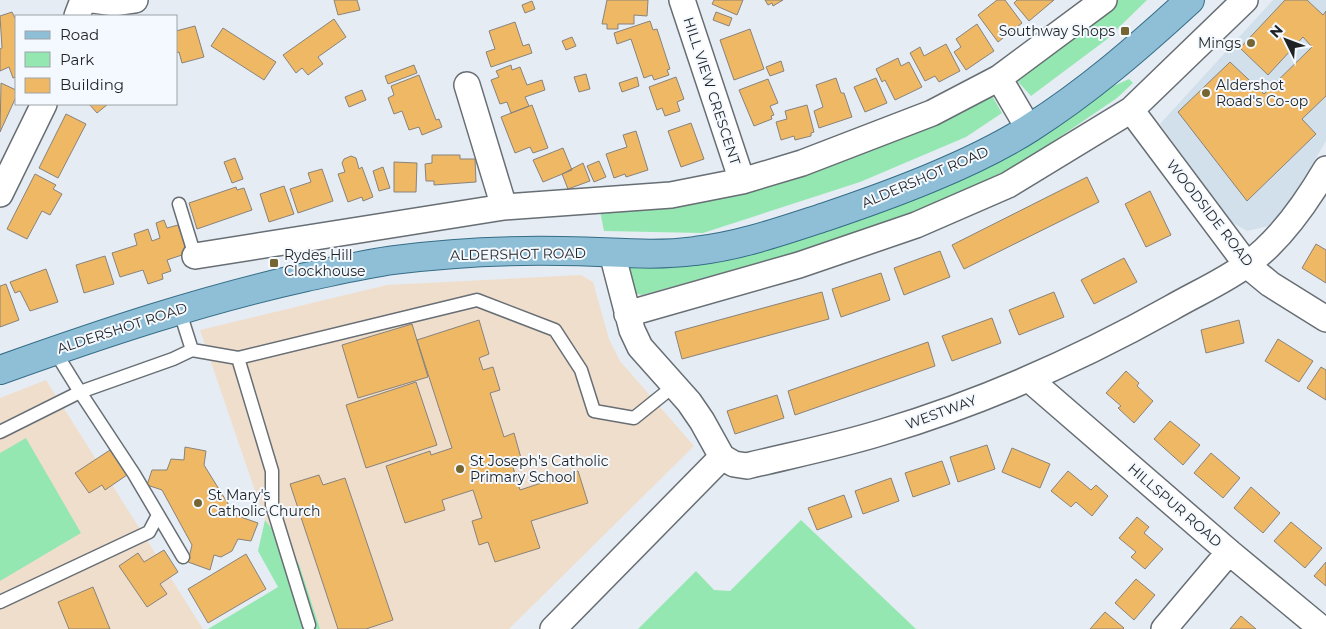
<svg xmlns="http://www.w3.org/2000/svg" width="1326" height="629" font-family="Montserrat,sans-serif">
<style>
.built{fill:#d2e0ec}
.education{fill:#f0decd}
.green{fill:#95e7b1}
.building{fill:#eeb865;stroke:#88837c}
.lines{fill:none;stroke-linecap:round;stroke-linejoin:round}
.lane-casing{stroke:#676e74;stroke-width:15}
.street-casing{stroke:#676e74;stroke-width:28}
.primary-casing{stroke:#366d87;stroke-width:30}
.lane{stroke:#fff;stroke-width:12}
.street{stroke:#fff;stroke-width:25}
.primary{stroke:#8ebfd7;stroke-width:28}
.poi-dot{fill:#746532;stroke:#f3f9ff;stroke-width:2}
.labels{text-anchor:middle;dominant-baseline:central;stroke-width:4;stroke-linejoin:round;paint-order:stroke}
.poi-label{font-size:14px;fill:#1f2224;stroke:#f3f9ff;text-anchor:start}
.street-label{font-size:14px;fill:#1f2224;stroke:#f3f9ff}
</style>
<rect width="100%" height="100%" fill="#e5ecf3"/>
<path class="built" d="M1273,0h53v141l-33,55 -17,23 -8,7 -21,5 -17,-10 -70,-97z"/>
<path class="education" d="M581,275l12,7 16,57 11,22 74,85 -185,183h-189l-21,-65 -34,-44 -65,-190 187,-45z
M46,380l157,249h-203v-231z"/>
<path class="green" d="M1116,0h31l-41,40 -75,56 -19,-21z
M1129,79l4,4 -16,15 -94,64 -77,38 -91,36 -213,59 -9,-2 -6,-21 7,-7 96,-7z
M991,94l11,19 -36,24 -106,45 -157,51 -99,-2 -4,-20z
M26,438l55,95 -81,48v-128z
M265,520l34,44 21,65h-112l70,-42 -20,-36z
M801,520l115,109h-278l58,-58 18,19 16,1z"/>
<path class="building" d="M334,0h23l3,10 -22,5z
M607,0h41l-1,16 -13,-1v9h-16v5h-11v-5h-5z
M714,0h29l-6,15 -25,-11z
M765,0h18l-10,6 -1,-3 -4,2z
M997,0h8l17,23 -24,19 -20,-27z
M1017,0h37l-25,21 -15,-18z
M1285,0h22l16,15 3,-4v85l-24,23 14,15 -69,67 -69,-89 52,-50 34,32 48,-47 -9,-10 -35,38 -28,-27z
M532,1l3,8 -10,4 -3,-8z
M12,12l4,8v57l-3,1 -4,-11 -9,4v-22l2,-1 -2,-32z
M716,12l16,6 -3,8 -16,-6z
M334,19l12,18 -28,20 5,7 -15,11 -6,-7 -6,5 -13,-18z
M650,21l3,9 4,-1 13,40 -3,1 2,5 -15,5 -2,-5 -8,3 -13,-39 -14,5 -3,-11z
M515,22l8,24 6,-2 3,9 -41,14 -5,-15 9,-3 -6,-18z
M977,24l17,27 -28,19 -12,-18 7,-5 -5,-8z
M195,26l9,31 -22,6 -3,-11 -3,1v-22z
M223,28l53,34 -12,18 -53,-34z
M750,29l14,40 -30,11 -14,-40z
M572,37l4,9 -10,4 -4,-9z
M946,44l14,27 -21,11 -4,-6 -10,5 -15,-28 10,-6 4,9z
M898,58l3,8 8,-4 13,25 -27,13 -10,-20 -3,2 -6,-13z
M781,61l3,10 -14,5 -4,-9z
M414,65l3,8 -29,11 -3,-8z
M511,65l1,5 8,-3 7,18 15,-5 3,10 -20,7 4,9 -18,7 -4,-11 -7,2 -9,-24 8,-3 -3,-6z
M586,74l4,15 -11,3 -5,-15z
M419,75l17,45 3,-1 3,8 -20,8 -3,-8 -10,3 -7,-19 -8,3 -6,-16 6,-3 -3,-9z
M637,77l2,9 -17,6 -3,-9z
M676,77l8,22 -7,3 3,9 -15,5 -3,-8 -5,2 -8,-23z
M836,78l5,15h3l8,24 -33,11 -5,-17 9,-4 -7,-22z
M876,78l11,25 -22,9 -11,-25z
M768,79l10,24 -8,3 4,9 -3,1 1,3 -18,7 -15,-36z
M1,83l15,7v7l-16,35z
M362,90l4,10 -17,7 -4,-10z
M89,104h19l-11,9z
M532,105l16,43 -15,5 -3,-6 -15,6 -14,-36z
M807,105l7,27 -3,1v3l-16,4 -1,-4 -13,4 -5,-18 11,-3 -2,-8z
M66,114l20,10 -28,54 -19,-10z
M691,123l13,36 -23,8 -13,-36z
M636,131l12,39 -22,7 -1,-3 -11,4 -8,-24 21,-7 -4,-12z
M563,148l9,22 -29,12 -10,-22z
M432,155h28v4h15l1,23 -42,3v-4h-8l-1,-17 7,-1z
M351,156l5,2 3,11 3,-2 11,30 -10,4 -1,-4 -14,5 -10,-28 7,-2 -3,-9 2,-4z
M235,158l8,21 -11,4 -8,-21z
M599,161l7,16 -12,5 -7,-16z
M394,162l23,1 -1,29h-22z
M583,163l7,18 -22,8 -6,-15z
M383,167l7,21 -11,3 -6,-20z
M322,169l11,32 -35,12 -8,-24 21,-7 -3,-9z
M35,174l21,11 -3,4 9,5 -12,21 -8,-4 -15,28 -20,-10z
M1087,177l12,25 -135,67 -12,-24z
M284,186l10,28 -25,8 -9,-28z
M236,187l1,3 7,-2 8,22 -55,19 -8,-26z
M1150,191l21,44 -25,12 -21,-43z
M164,220l3,8 11,-3 10,28 -21,7 4,11 -9,3 1,5 -15,5 -5,-14 -23,7 -8,-24 25,-8 -3,-11 14,-5 4,12 8,-3 -4,-15z
M1316,244l10,6v33l-24,-15z
M940,251l10,26 -46,18 -10,-27z
M105,256l9,28 -30,9 -8,-28z
M1124,258l13,24 -43,22 -13,-24z
M46,269l12,33 -28,9 -10,-20 -5,2 -5,-11z
M881,273l9,27 -49,17 -9,-28z
M6,284l13,36 -19,7v-41z
M822,292l7,27 -147,40 -7,-27z
M1054,292l10,25 -45,18 -10,-25z
M992,318l9,25 -49,18 -10,-25z
M479,320l10,34 -10,4 4,12 10,-3 7,23 -10,3 14,44 10,-4 7,25 -10,3 9,29 58,-19 10,32 -57,18 9,27 -45,14 -7,-20 -9,3 -7,-24 10,-3 -9,-28 -31,10 3,10 -40,13 -19,-57 44,-15 1,4 21,-7 -35,-108z
M1239,320l5,23 -38,10 -5,-23z
M412,324l16,53 -70,21 -16,-53z
M1278,339l35,22 -14,21 -34,-21z
M928,342l7,24 -140,49 -7,-24z
M1321,367l5,3v30l-19,-12z
M1126,371l13,12 -2,3 16,15 -19,22 -16,-15 3,-2 -15,-13z
M416,382l21,63 -71,23 -20,-63z
M777,395l7,23 -49,16 -8,-23z
M1170,421l30,24 -17,20 -29,-26z
M987,445l8,24 -37,13 -8,-25z
M185,447l21,4 -2,14 31,50 23,8 -7,18 -13,-2 -6,12 -11,6 -7,-2 -4,15 -22,-8 4,-17 -30,-55 -15,-5 5,-15h15l4,-11 13,1z
M1012,448l38,16 -10,24 -38,-16z
M110,450l17,25 -22,15 -3,-5 -13,8 -14,-20z
M1211,453l29,25 -17,20 -29,-25z
M942,461l8,23 -37,13 -8,-24z
M1068,471l23,19 5,-5 12,11 -16,20 -16,-14 -5,5 -20,-16z
M319,475l4,10 22,-7 48,142 -27,9h-28l-48,-145z
M891,478l8,23 -36,13 -8,-23z
M1251,487l29,26 -17,20 -29,-25z
M844,495l8,22 -35,13 -9,-22z
M1137,517l12,10 -5,6 19,16 -18,20 -14,-12 5,-5 -17,-14z
M1291,522l31,26 -17,20 -31,-27z
M164,550l14,22 -18,12 7,10 -20,13 -28,-41 19,-13 6,9z
M246,554l20,35 -58,34 -20,-34z
M1326,562v24l-12,-10z
M1136,579l19,16 -21,25 -19,-17z
M93,587l17,42h-41l-11,-27z
M1105,612l19,16 -1,1h-33z
M1241,616l15,13h-26z"/>
<g class="lines">
<g class="lane-casing">
<path id="lane" d="M179,204l16,52
M54,350l26,42 93,-33 19,-9 -13,-41
M192,350l46,8 239,-58 78,30 26,40 13,41 40,7 41,-33
M238,358l34,113v34l37,120
M0,432l80,-40 54,82 49,83
M0,602l149,-70 9,-17"/>
</g>
<g class="street-casing">
<path id="street" d="M93,0l22,3 20,-3
M682,0l60,181
M77,16l6,-16
M999,78l30,51
M467,85l37,122
M1131,110l116,155 23,19 56,35
M0,194l44,-90
M612,253l20,77 8,17 49,55 13,19 20,36 12,7 13,2c45,-11 91,-20 136,-34 100,-30 197,-73 288,-124 24,-14 52,-26 75,-43 33,-23 60,-62 80,-96
M195,256l309,-49 167,-12 71,-14 60,-18 130,-50 67,-35 105,-78
M627,314l172,-49 117,-40 92,-40 123,-75 114,-110
M1029,379l200,173 93,77
M553,629l169,-172
M1164,629l65,-77"/>
</g>
<g class="primary-casing">
<path id="primary" d="M0,370c101,-36 202,-70 306,-93 29,-6 59,-13 88,-17 55,-7 112,-10 167,-9 44,0 90,6 134,0 45,-5 87,-20 130,-34 65,-22 147,-52 205,-89 57,-36 110,-82 160,-128"/>
</g>
<use href="#lane" class="lane"/>
<use href="#street" class="street"/>
<use href="#primary" class="primary"/>
</g>
<g class="poi-dot">
<rect x="1120" y="26" width="10" height="10" rx="2.5"/>
<circle cx="1251" cy="43" r="5"/>
<circle cx="1206" cy="93" r="5"/>
<rect x="269" y="258" width="10" height="10" rx="2.5"/>
<circle cx="460" cy="469" r="5"/>
<circle cx="198" cy="503" r="5"/>
</g>
<g class="labels">
<g class="poi-label">
<text x="1115" y="31" text-anchor="end">Southway Shops</text>
<text x="1241" y="43" text-anchor="end">Mings</text>
<text x="1216" y="85">Aldershot<tspan x="1216" dy="16">Road's Co-op</tspan></text>
<text x="284" y="255">Rydes Hill<tspan x="284" dy="16">Clockhouse</tspan></text>
<text x="470" y="461">St Joseph's Catholic<tspan x="470" dy="16">Primary School</tspan></text>
<text x="208" y="495">St Mary's<tspan x="208" dy="16">Catholic Church</tspan></text>
</g>
<g class="street-label">
<text transform="translate(712 91) rotate(72)">HILL VIEW CRESCENT</text>
<text transform="translate(925 177) rotate(-23)">ALDERSHOT ROAD</text>
<text transform="translate(1210 213) rotate(52)">WOODSIDE ROAD</text>
<text transform="translate(518 254) rotate(-1)">ALDERSHOT ROAD</text>
<text transform="translate(122 328) rotate(-18)">ALDERSHOT ROAD</text>
<text transform="translate(941 412) rotate(-20)">WESTWAY</text>
<text transform="translate(1175 505) rotate(41)">HILLSPUR ROAD</text>
</g>
</g>
<rect x="15" y="15" width="162" height="90" fill="#f3f9ff" stroke="#9ea3a7"/>
<rect x="25" y="31" width="25" height="8" fill="#8ebfd7" stroke="#9ea3a7"/>
<text x="60" y="40" font-size="15" fill="#1f2224">Road</text>
<rect x="25" y="52" width="25" height="15" fill="#95e7b1" stroke="#9ea3a7"/>
<text x="60" y="65" font-size="15" fill="#1f2224">Park</text>
<rect x="25" y="78" width="25" height="15" fill="#eeb865" stroke="#9ea3a7"/>
<text x="60" y="90" font-size="15" fill="#1f2224">Building</text>
<g transform="translate(1286 40) rotate(312)" stroke="#f3f9ff" stroke-width="4" paint-order="stroke">
<path d="M0-4L9 19L0 12L-9 19Z" fill="#1f2224"/>
<text y="-8" font-size="14" font-weight="bold" text-anchor="middle" fill="#1f2224">N</text>
</g>
</svg>
